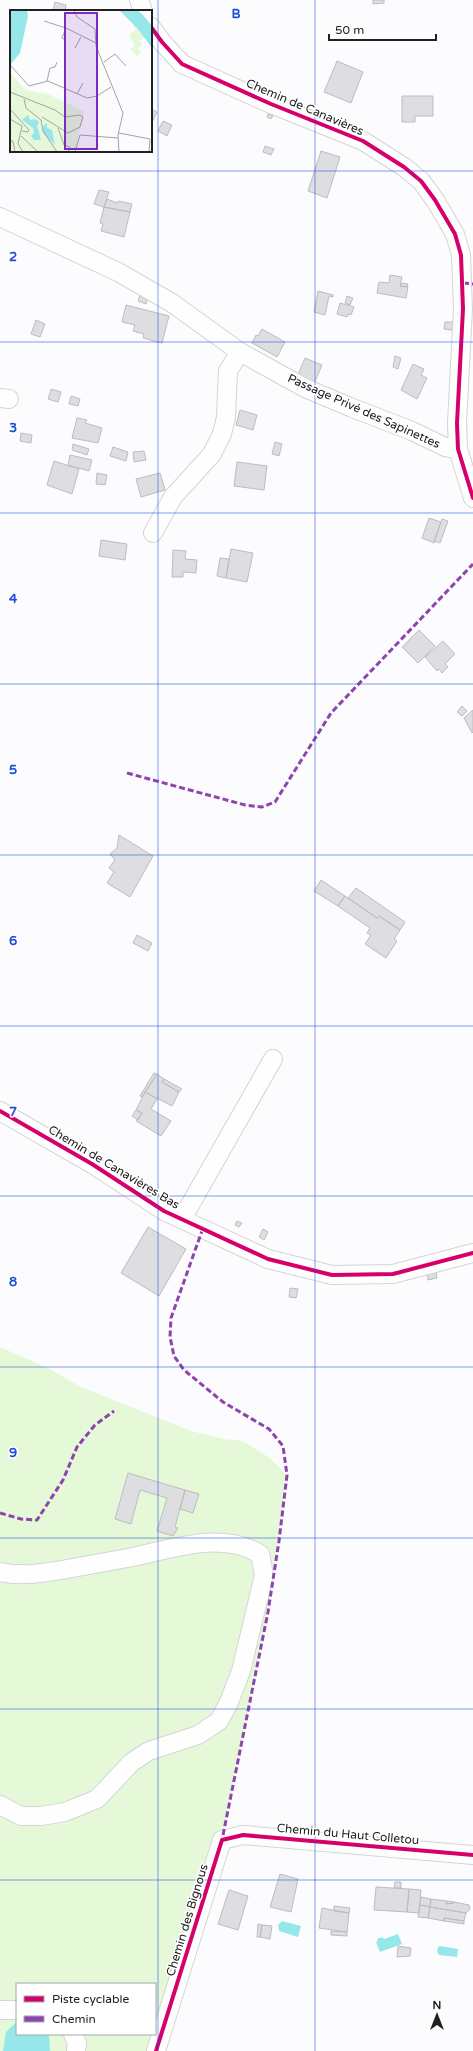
<svg xmlns="http://www.w3.org/2000/svg" width="473" height="2051" font-family="'Varela Round',sans-serif">
<style>
.green{fill:#e5f9d9;fill-rule:evenodd}
.water{fill:#96e7ea}
.building{fill:#dedee0;stroke:#bdbcbf}
.lines{fill:none;stroke-linecap:round;stroke-linejoin:round}
.minor-casing{stroke:#d4d4d6;stroke-width:20}
.minor{stroke:#fffeff;stroke-width:18}
.quiet{stroke:#8e44ad;stroke-width:3;stroke-dasharray:6 3;stroke-linecap:butt}
.cycleway-casing{stroke:#fff;stroke-width:6}
.cycleway{stroke:#d6006c;stroke-width:4}
.grid{fill:none;stroke:#1d4ed8;stroke-width:1;stroke-opacity:0.55}
.labels{text-anchor:middle;dominant-baseline:central;stroke-width:3;stroke-linejoin:round;paint-order:stroke}
.street-label{font-size:12px;fill:#212023;stroke:#fff}
.inset-road{fill:none;stroke:#a4a3a6;stroke-width:1}
.view{fill:#7b2cbf;fill-opacity:0.15;stroke:#7b2cbf;stroke-width:2}
.inset-edge{fill:none;stroke:#212023;stroke-width:2}
.grid-label{font-size:13px;text-anchor:middle;font-weight:bold;fill:#1d4ed8;stroke:#fff;stroke-width:3;stroke-linejoin:round;paint-order:stroke}
</style>
<rect width="100%" height="100%" fill="#fcfbfe"/>
<path class="green" d="M0,1347l48,21 33,19 110,44 33,8 19,2 27,17 17,17 -19,137 -46,228 -66,211h-156zM17,1984h138v50h-138z"/>
<path class="water" d="M282,1921l19,5 -3,11 -19,-6 -1,-6z
M398,1934l4,10 -22,8 -4,-10 2,-1 -1,-2 5,-2 2,2z
M440,1946l18,3 -1,8 -18,-2 -2,-3 1,-5z
M16,2022l1,12h32l1,17h-47l3,-19z"/>
<path class="building" d="M373,0h11v3l-11,1z
M55,2l11,3 -1,6h-12z
M337,61l26,11 -12,31 -27,-11z
M402,96h31v20h-18v6h-13z
M151,109l6,3 -6,12z
M268,114l5,2 -2,3 -4,-2z
M163,121l9,4 -5,11 -9,-5z
M265,146l9,3 -3,6 -8,-3z
M321,151l19,6 -13,41 -19,-7z
M99,190l10,2 -5,15 -10,-3z
M107,199l10,4 1,-2 14,3 -2,8 -26,-5z
M104,207l26,5 -6,25 -23,-6 2,-7 -3,-1z
M390,275l12,2 -2,9 8,1 -2,11 -29,-5 2,-11 10,1z
M401,283l7,1 -1,3 -7,-1z
M318,291l15,4v2l-4,-1 -4,19 -11,-3z
M140,295l8,2 -2,7 -8,-3z
M347,296l6,2 -3,7 -5,-2z
M340,303l14,4 -3,8 -3,-1 -1,3 -10,-3z
M126,305l43,11 -7,27 -19,-5 1,-4 -11,-3 2,-6 -13,-3z
M36,320l9,4 -5,13 -9,-3z
M445,322h8l-1,8 -8,-1z
M262,329l23,13 -8,15 -25,-14 4,-8 2,1z
M395,356l6,2 -3,11 -5,-2z
M305,358l17,7 -8,19 -17,-7z
M413,364l11,5 -3,6 6,3 -10,21 -16,-9z
M51,389l10,3 -3,10 -10,-3z
M71,396l9,3 -2,7 -9,-2z
M240,410l17,5 -4,15 -17,-5z
M77,418l10,2 -2,3 17,5 -4,15 -26,-5z
M21,433l11,2 -1,8 -11,-2z
M275,442l7,2 -3,12 -7,-2z
M73,444l16,5 -2,6 -15,-5z
M113,447l15,5 -2,9 -16,-5z
M144,451l2,9 -12,2 -1,-10z
M70,455l22,5 -3,11 -21,-6z
M54,461l25,8 -7,25 -25,-9z
M237,462l30,4 -3,24 -30,-4z
M97,473l10,2 -2,10 -9,-1z
M160,473l5,17 -24,7 -5,-18z
M429,518l12,4 -7,21 -12,-5z
M442,519l6,2 -8,22 -6,-2z
M101,540l26,4 -2,16 -26,-4z
M231,549l22,4 -6,29 -21,-4z
M173,550l13,1 -1,8 12,1 -1,13 -13,-1v5h-11z
M220,558l9,1 -3,19 -9,-2z
M419,630l16,16 -17,17 -16,-16z
M443,641l12,13 -10,10 3,3 -6,6 -3,-4 -2,2 -12,-14z
M462,706l5,5 -5,5 -5,-4z
M473,710v22l-1,1 -8,-15z
M119,835l34,21 -23,41 -23,-14 7,-11 -5,-4 6,-8 -5,-6 7,-6z
M321,880l24,16 -7,10 -24,-15z
M356,888l49,34 -5,8 -21,-14 -2,2 -29,-20z
M345,896l32,22 2,-2 21,14 -6,9 3,2 -11,17 -21,-14 6,-9 -4,-2 3,-5 -32,-22z
M137,935l15,8 -4,8 -15,-8z
M154,1073l3,1 -15,23 -2,-1z
M157,1074l7,5 -2,3 17,10 -7,14 -27,-14z
M164,1079l18,10 -3,3 -17,-10z
M145,1092l12,7 -6,10 20,12 -10,15 -25,-15 6,-8 -6,-3z
M136,1110l6,3 -4,7 -6,-4z
M237,1221l5,2 -3,4 -4,-2z
M148,1227l38,22 -27,47 -38,-23z
M263,1229l5,3 -4,8 -5,-3z
M436,1272l1,6 -9,2 -1,-6z
M290,1288l8,1 -2,9 -7,-1z
M128,1473l57,17 -10,37 3,1 -5,8 -16,-5 10,-33 -27,-8 -9,34 -16,-5z
M185,1490l14,4 -6,19 -13,-4z
M280,1874l18,5 -7,33 -21,-5z
M395,1882h6v6h-7z
M376,1887l33,2 -2,23 -33,-2z
M409,1889l12,1 -2,23 -12,-1z
M229,1890l19,6 -10,34 -20,-6z
M421,1897l10,2 -1,8 -10,-2z
M431,1899l16,2 -1,3 8,-1v-1l15,3 1,4 -4,4 -36,-6z
M447,1901l7,1v1l-8,1z
M420,1905l10,2 -2,11 -10,-1z
M334,1906l16,2 -1,5 -15,-2z
M430,1907l36,6 -2,8 -20,-3v3l-16,-3z
M322,1908l27,5 -2,19 -28,-4z
M444,1918l20,3v3l-20,-3z
M258,1924l4,1 -2,12h-3z
M262,1925l10,1 -2,13 -10,-2z
M331,1931l16,1v4l-16,-1z
M398,1946l13,2 -1,8 -13,1z"/>
<g class="lines">
<g class="minor-casing">
<path id="minor" d="M139,0l4,11
M151,27l11,15 20,22 89,40 92,37 41,26 17,14 14,19 20,34 6,21 2,54 -6,114 1,26 15,49
M0,217l118,55 54,31 68,49 65,36 45,19 62,24 33,16 13,2
M0,398l9,1
M153,533l20,-36 39,-43 10,-20 4,-17 2,-46 12,-19
M0,1111l92,53 72,47 104,48 64,16 61,-1 80,-21
M182,1219l91,-160
M0,1572c21,5 45,1 67,-3 22,-4 44,-8 66,-12 41,-9 89,-26 127,-3l4,21 -12,50 -11,46 -12,31 -10,19 -21,14 -49,16 -17,11 -35,37 -32,13 -24,4h-20l-21,-11
M0,2010h17
M73,2034l4,9 -1,8
M156,2051l66,-211 21,-5 230,20"/>
</g>
<use href="#minor" class="minor"/>
<path class="quiet" d="M463,283l10,1
M127,773l118,32 17,2 13,-5 56,-89 142,-149
M203,1228l-32,90 -1,19 4,19 10,14 39,32 46,27 14,17 4,29 -8,66 -11,71 -46,228
M0,1513l21,6 16,1 26,-40 14,-33 18,-22 19,-14"/>
<g class="cycleway-casing">
<path id="cycleway" d="M151,27l11,15 20,22 89,40 92,37 41,26 17,14 14,19 20,34 6,21 2,54 -6,114 1,26 15,49
M0,1111l92,53 72,47 104,48 64,16 61,-1 80,-21
M156,2051l66,-211 21,-5 230,20"/>
</g>
<use href="#cycleway" class="cycleway"/>
</g>
<path class="grid" d="M158,0v2051M315,0v2051M0,171h473M0,342h473M0,513h473M0,684h473M0,855h473M0,1026h473M0,1196h473M0,1367h473M0,1538h473M0,1709h473M0,1880h473"/>
<g class="labels">
<g class="street-label">
<text transform="translate(305 107) rotate(23)">Chemin de Canavières</text>
<text transform="translate(364 411) rotate(24)">Passage Privé des Sapinettes</text>
<text transform="translate(114 1167) rotate(31)">Chemin de Canavières Bas</text>
<text transform="translate(348 1834) rotate(5)">Chemin du Haut Colletou</text>
<text transform="translate(187 1920) rotate(-73)">Chemin des Bignous</text>
</g>
</g>
<g transform="translate(10 10)">
<rect width="142" height="142" fill="#fcfbfe"/>
<path d="M121,11l14,16 -5,4 2,4 -4,3 3,4 -4,4 -7,-7 5,-3 -6,-12 7,-4zM0,62l15,18 23,4 36,17 -9,41h-65z" fill="#e5f9d9"/>
<path d="M1,0h16l1,6 -8,37 -10,12zM109,0h18l6,5 9,11v22l-15,-20zM18,105l2,5 5,-1 4,3 -2,4 4,14h-7l-3,-4 3,-3 -1,-5 -11,-8zM37,113v5l5,2 3,15 -11,-11 -2,-7z" fill="#96e7ea"/>
<path class="inset-road" d="M64,0l3,7 18,12 1,17 27,67 -5,22 1,17M34,11l22,7 30,15M56,18l-4,10 4,2M65,38l6,-11M94,52l11,-8 11,12M1,56l18,20 19,-5 39,17 10,-2 14,-9M37,71l3,-13 5,-1 2,-5M0,82l45,18 10,7 15,-2 3,2 -3,10 -12,6 -26,-16M67,84l6,-11M14,89l2,9 15,12 2,11 14,21M0,99l19,21 -1,2 -6,-1M0,109l12,7 -4,18 5,8M48,118l6,17 6,2 -2,5M109,123l31,6 -1,13M11,126l17,16M0,131h3l2,11M65,142l5,-17 38,3"/>
<path class="view" d="M55,3h32v136h-32z"/>
<rect width="142" height="142" class="inset-edge"/>
</g>
<g class="grid-label">
<text x="236" y="18">B</text>
<text x="13" y="261">2</text>
<text x="13" y="432">3</text>
<text x="13" y="603">4</text>
<text x="13" y="774">5</text>
<text x="13" y="945">6</text>
<text x="13" y="1116">7</text>
<text x="13" y="1286">8</text>
<text x="13" y="1457">9</text>
</g>
<rect x="16" y="1983" width="140" height="52" fill="#ffffff" stroke="#a6a6a7"/>
<rect x="24" y="1996" width="20" height="6" fill="#d6006c" stroke="#a6a6a7"/>
<text x="52" y="2003" font-size="12" fill="#212023">Piste cyclable</text>
<rect x="24" y="2016" width="20" height="6" fill="#8e44ad" stroke="#a6a6a7"/>
<text x="52" y="2023" font-size="12" fill="#212023">Chemin</text>
<g transform="translate(437 2015)" stroke="#ffffff" stroke-width="3" paint-order="stroke">
<path d="M0-3L7 15L0 10L-7 15Z" fill="#212023"/>
<text y="-6" font-size="11" font-weight="bold" text-anchor="middle" fill="#212023">N</text>
</g>
<path d="M329 34v6h107v-6" fill="none" stroke="#212023" stroke-width="2"/>
<text x="335" y="34" font-size="12" fill="#212023" stroke="#ffffff" stroke-width="3" paint-order="stroke">50 m</text>
</svg>
